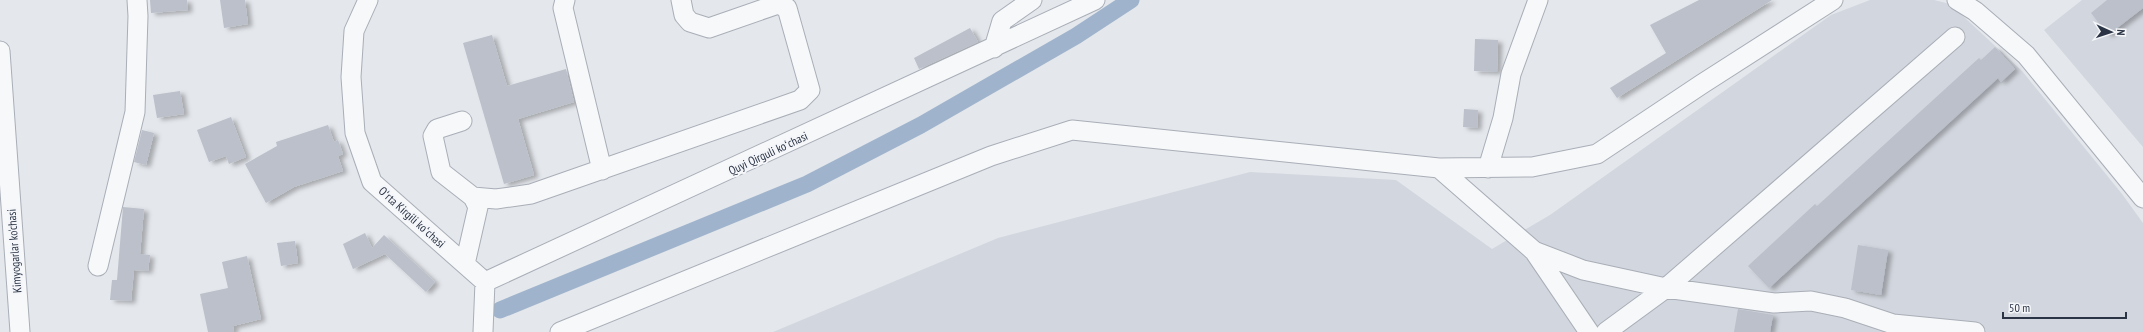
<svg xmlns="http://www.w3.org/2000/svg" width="2143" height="332" font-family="'PT Sans Narrow',sans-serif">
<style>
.built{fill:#d2d6de}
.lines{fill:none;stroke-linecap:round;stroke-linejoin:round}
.canal{stroke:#9fb4cc;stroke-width:17}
.building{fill:#bbc0ca;filter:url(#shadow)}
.minor-casing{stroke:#a9aeb7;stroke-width:21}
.minor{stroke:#f7f8fa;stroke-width:19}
.labels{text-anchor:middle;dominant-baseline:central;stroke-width:4;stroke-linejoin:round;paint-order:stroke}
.street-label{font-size:12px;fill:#2b3445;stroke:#f4f6f9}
</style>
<defs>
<filter id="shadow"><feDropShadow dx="4.5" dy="2.5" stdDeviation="2" flood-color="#0004"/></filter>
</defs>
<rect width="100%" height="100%" fill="#e4e7ec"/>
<path class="built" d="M1870,0h64l16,4 72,67 100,123 21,29v109h-1370l225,-94 252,-66 146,8 96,69 58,-34 281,-200z
M2082,0h61v147l-99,-117z"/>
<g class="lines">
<path class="canal" d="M500,310l307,-126 114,-59 155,-89 55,-36"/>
</g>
<path class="building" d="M150,0h37l1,10 -37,3z
M220,0h25l3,24 -24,4z
M1699,0h73l-155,98 -7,-10 56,-35 -16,-28z
M2107,0h36v8l-35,27 -17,-22z
M970,28l8,14 -59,27 -5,-11z
M492,35l15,51 59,-17 8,33 -56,17 16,56 -30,9 -41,-141z
M1475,39l23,1 -1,32 -23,-1z
M1995,47l20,22 -14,13 -3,-4 -229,210 -21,-22 67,-62 2,2 162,-148 2,2z
M180,91l4,23 -27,4 -4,-23z
M1464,109l14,1 -1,18 -14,-1z
M231,117l15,40 -17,7 -3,-8 -17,6 -12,-32z
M328,125l6,17 4,-2 5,14 -5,2 5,15 -49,16 -28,16 -21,-39 32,-18 -1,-4z
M142,130l12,3 -8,32 -12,-3z
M123,207l21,2 -4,45 10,1 -2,16 -14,-1 -3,31 -21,-1 2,-20h5z
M365,233l7,15 12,-13 51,47 -9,10 -41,-38 -32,15 -10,-25z
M295,241l3,22 -17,3 -4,-23z
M1858,245l30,5 -7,45 -30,-5z
M247,256l14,63 -28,7 1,6h-26l-8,-38 28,-6 -6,-26z
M1738,309l35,6 -3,17h-36z"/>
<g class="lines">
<g class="minor-casing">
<path id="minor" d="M368,0l-14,31 -3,46 4,56 17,49 113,100
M565,0l-2,8 39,162
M1957,0l18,11 51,44 117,143
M994,48l8,-27 30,-21
M0,51l20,281
M462,121l-25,8 -4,7 8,36 32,25 5,10 -13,57
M1439,168l95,83 49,19 83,18 108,15 37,-2 34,7 48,16 82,8
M1488,168l15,-50 8,-44 27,-74
M473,197l23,2 35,-5 269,-94 10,-10 -23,-82 -9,-4 -69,24 -19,-6 -6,-7 -3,-15
M1534,251l55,81
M98,266l37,-154 3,-96 -1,-16
M483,332l2,-50 610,-282
M560,332l431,-176 81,-26 367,38 93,-1 65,-13 105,-70 131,-84
M1606,332l60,-44 289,-251"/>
</g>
<use href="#minor" class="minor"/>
</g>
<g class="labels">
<g class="street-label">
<text transform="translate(768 153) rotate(-25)">Quyi Qirguli koʻchasi</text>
<text transform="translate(412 217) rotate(42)">Oʻrta Kirgili koʻchasi</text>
<text transform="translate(14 251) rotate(-94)">Kimyogarlar ko'chasi</text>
</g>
</g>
<g transform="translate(2111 32) rotate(93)" stroke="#f4f6f9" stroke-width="3" paint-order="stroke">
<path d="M0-3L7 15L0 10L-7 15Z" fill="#2b3445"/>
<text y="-6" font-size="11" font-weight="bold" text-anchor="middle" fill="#2b3445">N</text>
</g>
<path d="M2003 312v6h123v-6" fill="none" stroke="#2b3445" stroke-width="2"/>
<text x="2009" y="312" font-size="12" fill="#2b3445" stroke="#f4f6f9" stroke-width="3" paint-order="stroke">50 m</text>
</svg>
